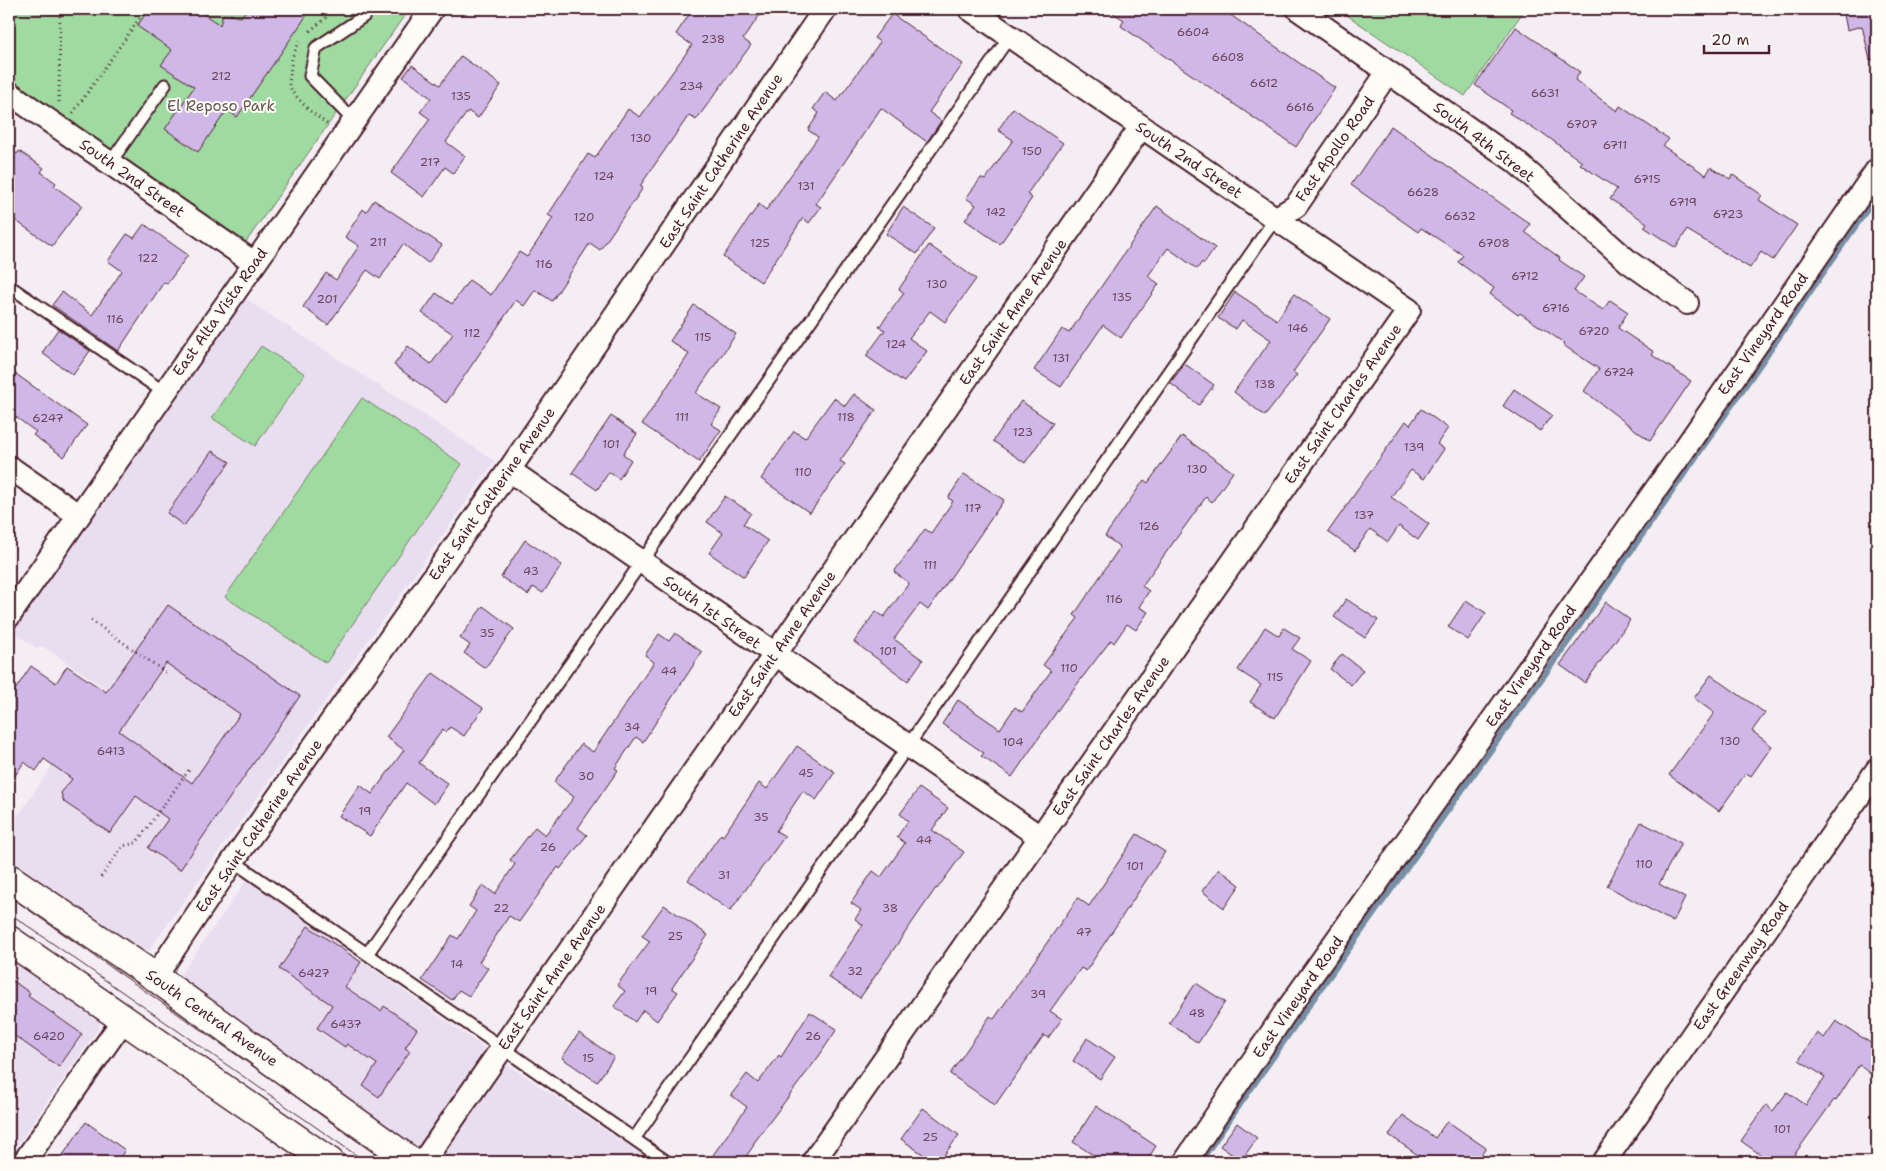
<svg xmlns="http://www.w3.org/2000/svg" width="1886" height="1171" font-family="'Shantell Sans',sans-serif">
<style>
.built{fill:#e9def0}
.green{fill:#9fdba1;stroke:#747d66}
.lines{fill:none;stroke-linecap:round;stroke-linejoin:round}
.stream{stroke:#778fa5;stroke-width:6}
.building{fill:#cfb7e7;stroke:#4a1f2b;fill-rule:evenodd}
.lane-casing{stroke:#4a1f2b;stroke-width:15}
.street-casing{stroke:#4a1f2b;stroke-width:26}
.secondary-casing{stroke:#4a1f2b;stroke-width:31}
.path{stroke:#4a1f2b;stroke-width:3;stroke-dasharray:1 4;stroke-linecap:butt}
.lane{stroke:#fdfcf7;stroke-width:11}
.street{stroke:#fdfcf7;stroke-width:22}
.secondary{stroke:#fdfcf7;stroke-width:28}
.tram{stroke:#4a1f2b;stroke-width:1}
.labels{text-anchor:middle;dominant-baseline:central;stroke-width:4;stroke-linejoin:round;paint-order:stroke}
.number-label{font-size:12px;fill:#6b455a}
.park-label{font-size:15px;fill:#64574e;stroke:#fdfcf7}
.street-label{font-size:15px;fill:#4a1f2b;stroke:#fdfcf7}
</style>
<rect width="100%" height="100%" fill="#f4eef4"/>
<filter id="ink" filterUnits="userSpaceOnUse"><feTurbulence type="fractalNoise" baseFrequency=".02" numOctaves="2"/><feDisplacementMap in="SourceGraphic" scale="10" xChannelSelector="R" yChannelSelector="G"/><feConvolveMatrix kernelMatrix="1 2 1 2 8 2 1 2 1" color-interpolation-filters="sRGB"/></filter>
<g filter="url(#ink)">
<path class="built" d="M238,294l257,167 -352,498 -134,-80v-50l96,-141 -63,-42 -5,3 -28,-20v-7z
M247,879l264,188 142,95h-235l-241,-182z
M9,947l93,69 -4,13 -89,128z"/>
<path class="green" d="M9,9h400l-163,233 -237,-163z
M1338,9h187l-60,87z
M261,346l44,28 -50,72 -43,-28z
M362,398l100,66 -136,199 -101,-66z"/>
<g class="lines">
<path class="stream" d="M1200,1162l123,-177 252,-353 302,-437"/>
</g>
<path class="building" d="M149,9h47l24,16 3,-11 18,3 6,-8h64l-74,108 -10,-7 -29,42 -33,-23 29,-42 -33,-22 11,-15 -35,-24z
M693,9h71l-21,30 8,6 -55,75 -7,-5 -49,71 3,2 -43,62 -10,-7 -38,58 -17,-11 -11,16 -8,-6 -70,103 -52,-38 14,-19 23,18 22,-30 -31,-21 14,-20 16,11 17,-24 22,15 28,-43 8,5 26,-39 -5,-3 40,-61 7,4 33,-49 12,8 52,-72 -16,-11z
M1107,9h115l113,79 -39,59 -175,-121 3,-6z
M1843,9h34v50l-7,1 -8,-34 -15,4z
M892,14l71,50 -34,48 12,9 -14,21 -46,-34 -65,96 5,3 -12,16 -6,-5 -42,64 -38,-25 36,-53 7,6 52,-73 -10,-7 11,-17 -6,-4 12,-17 12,9 43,-59 -6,-4z
M1516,27l64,45 -5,8 42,31 3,-5 49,33 -6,7 43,29 5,-8 19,12 3,-4 29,20 -3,5 38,25 -24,35 -12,-8 -11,16 -63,-38 -11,18 -32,-21 3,-4 -37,-24 7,-10 -37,-25 2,-2 -41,-30 -1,1 -31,-20 2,-3 -36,-25z
M461,56l40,29 -23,33 -10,-7 -22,31 19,14 -12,17 -8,-6 -21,30 -33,-24 39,-54 -10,-7 11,-14 -28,-21 9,-12 28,20z
M1013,108l50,35 -36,51 5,4 -32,46 -35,-24 11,-15 -10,-7 15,-20 4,2 28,-40 -15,-10z
M1391,126l139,98 -5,8 35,26 -1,2 25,17 -10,14 29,19 7,-10 18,12 -10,16 36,24 -2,3 39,26 -41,60 -66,-50 15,-22 -36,-24 1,-2 -44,-30 -2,2 -28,-21 4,-6 -36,-26 5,-7 -42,-27 -3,4 -67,-47z
M9,148l8,6 2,-3 25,17 -3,4 15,11 -2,3 28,20 -30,40 -43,-30z
M374,200l68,45 -14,18 -25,-19 -23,35 -13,-9 -39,55 -25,-18 23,-34 10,7 23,-34 -14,-9 18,-28 3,3z
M1157,206l58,42 -11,16 -2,-2 -5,7 -29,-21 -20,28 11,8 -38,54 -18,-13 -42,62 -27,-17 28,-41 7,4z
M903,207l31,21 -17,26 -31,-20z
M144,224l44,31 -21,29 -3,-2 -46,69 -66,-46 10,-13 30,23 30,-44 -14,-10 19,-27 7,4z
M929,245l47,34 -31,43 -15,-11 -21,27 18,13 -23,31 -38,-26 19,-26 -6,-3 25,-34 -5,-4z
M1235,292l42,28 17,-26 36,25 -37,53 4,3 -32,41 -31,-24 37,-52 -29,-20 -6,9 -18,-11z
M694,305l42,29 -40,59 25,16 -10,15 10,6 -22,32 -57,-38 47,-70 -19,-13z
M58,329l32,22 -17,24 -31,-22z
M1185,364l29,21 -15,20 -29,-22z
M9,369l78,56 -23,32 -31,-22 3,-3 -27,-20z
M1514,389l38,26 -12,16 -37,-25z
M854,394l22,16 -36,51 5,3 -35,49 -49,-34 33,-48 11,7 29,-40 11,8z
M1021,401l32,22 -28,40 -32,-22z
M1421,409l27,19 -11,16 7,5 -20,30 -13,-9 -20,27 38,27 -11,16 -19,-14 -11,16 -18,-13 -15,22 -27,-19 78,-111 4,4z
M611,416l26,18 -14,20 8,6 -12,19 -10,-7 -12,18 -25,-17z
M1182,436l51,36 -21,30 -6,-5 -64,89 7,5 -10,16 9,5 -12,18 -9,-6 -13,19 -3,-3 -49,64 -50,73 -31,-21 3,-3 -42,-29 16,-24 42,29 15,-22 7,5 29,-41 -8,-6 35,-47 -4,-3 46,-68 -15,-11 39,-56 4,3z
M212,451l18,11 -46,64 -17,-13z
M964,474l40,26 -76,110 -8,-6 -26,35 29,21 -15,21 -54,-39 22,-31 8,6 25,-34 -15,-11 31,-43 6,4 22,-32 -5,-3z
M725,496l26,17 -8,11 25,17 -24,36 -35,-24 14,-20 -16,-11z
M525,540l37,25 -19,28 -10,-6 -5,8 -27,-18z
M1346,599l32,21 -13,18 -31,-21z
M1466,600l20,13 -18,27 -20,-13z
M1606,602l24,18 -45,63 -25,-18z
M168,605l132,91 -120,174 -32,-22 20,-29 -32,-23 -26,37 -46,-31 -3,-9 11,-14 -28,-20 -8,12 -12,-9 -15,23v-86l22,-33 25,17 11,-17 39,26zM166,663l74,51 -48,69 -73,-52z
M483,606l31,23 -29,39 -21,-15 6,-8 -10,-7z
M1265,627l14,9 5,-8 16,10 -8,11 19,12 -36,57 -25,-16 11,-17 -23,-15z
M675,633l27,19 -59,90 -7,-5 -21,31 3,2 -40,58 9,7 -27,34 -2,-2 -39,55 -10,-6 -30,46 9,6 -19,28 -10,-6 -7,10 -30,-20 30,-45 6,4 18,-28 -7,-5 14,-21 12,9 20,-30 -5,-4 25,-33 10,8 29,-38 -20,-15 27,-38 12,8 61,-90 -9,-7 14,-21 10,7z
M1342,654l21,16 -12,15 -21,-16z
M433,673l50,35 -19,28 -14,-9 -4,5 -3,-3 -24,34 29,21 -14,20 -28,-21 -36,53 -31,-20 21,-31 12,9 32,-44 -18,-13z
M1711,675l54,38 -13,18 20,15 -21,30 -5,-3 -27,38 -50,-36 45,-62 -20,-15z
M797,746l38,26 -19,28 -13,-9 -27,40 9,5 -55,75 -42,-31 33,-46 2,2 36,-53 8,6z
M919,788l29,20 -16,22 32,22 -27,37 -1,-1 -76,110 -32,-21 35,-52 -8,-6 6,-9 -10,-7 22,-32 8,6 24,-34 -8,-6 11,-16 -8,-7z
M1641,822l40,21 -22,41 26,14 -12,24 -66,-36z
M1137,834l28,18 -79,119 -5,-3 -31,43 12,8 -14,19 -4,-3 -49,70 -45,-31 40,-58 4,3 84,-121 11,8z
M1219,869l21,16 -16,23 -22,-17z
M664,905l44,30 -36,53 6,4 -21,29 -14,-11 -8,12 -21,-16 11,-15 -8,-6 33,-44 -8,-5z
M308,926l53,36 -16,25 36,24 3,-5 33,23 -12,19 5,3 -31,46 -16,-11 14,-22 -30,-20 -2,3 -28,-19 15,-23 -53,-36z
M9,978l21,15 -2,3 54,38 -23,33 -50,-35z
M1196,983l29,19 -27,41 -29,-20z
M810,1012l27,17 -18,27 -66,88 1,1 -12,17h-34l39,-55 -16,-12 16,-21 11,9 21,-28 2,2z
M1836,1021l41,26v32l-18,-14 -23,36 -2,-1 -45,62h-18l-30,-21 25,-36 7,6 14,-19 19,13 19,-28 -26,-17 18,-27 7,5z
M579,1033l35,24 -17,25 -35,-24z
M1087,1038l28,19 -15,22 -27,-18z
M1096,1106l60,40 -10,16h-42l-31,-20z
M923,1108l36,27 -20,27h-5l-33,-23z
M1403,1115l32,23 12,-17 39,27 -10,14h-48l-39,-27z
M86,1122l39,28 -8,12h-59z
M1237,1123l20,15 -16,23 -21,-15z"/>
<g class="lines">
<g class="lane-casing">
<path id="lane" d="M354,121l-44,-45 6,-28 48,-32 3,-7
M110,163l55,-78
M9,286l155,106
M233,861l434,301
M367,954l643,-918
M634,1139l641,-920"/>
</g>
<g class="street-casing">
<path id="street" d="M1298,9l217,152 114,101 58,41
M9,93l245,170
M1275,219l21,-13 92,-134
M9,467l69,48
M509,470l531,367
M9,616l423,-607
M155,977l78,-116 276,-391 316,-461
M24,1162l100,-143
M423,1162l718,-1035
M813,1162l596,-852 -439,-301
M1185,1162l102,-152 394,-556 196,-284
M1604,1162l273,-392"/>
</g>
<g class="secondary-casing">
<path id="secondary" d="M9,878l146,99 257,185
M9,940l321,222"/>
</g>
<path class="path" d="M231,15l1,-6
M310,31l26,-22
M300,41l-8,16 -3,28 4,8 17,18 17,13
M59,102l1,-93
M73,113l73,-104
M91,620l77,54
M9,786l3,-6 -1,-8
M101,877l22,-31 13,-3 53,-73"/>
<use href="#lane" class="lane"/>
<use href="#street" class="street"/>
<use href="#secondary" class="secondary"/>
<path class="tram" d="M9,896l381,266
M9,913l357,249"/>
</g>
</g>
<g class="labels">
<g class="number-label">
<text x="1193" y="32">6604</text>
<text x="713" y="39">238</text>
<text x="1228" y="57">6608</text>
<text x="221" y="76">212</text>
<text x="1264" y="83">6612</text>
<text x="691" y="86">234</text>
<text x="1545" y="93">6631</text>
<text x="461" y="96">135</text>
<text x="1300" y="107">6616</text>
<text x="1582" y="124">6707</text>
<text x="641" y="138">130</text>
<text x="1615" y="145">6711</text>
<text x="1032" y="151">150</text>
<text x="430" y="162">217</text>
<text x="604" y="176">124</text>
<text x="1647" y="179">6715</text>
<text x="806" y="186">131</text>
<text x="1423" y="192">6628</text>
<text x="1683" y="202">6719</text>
<text x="996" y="212">142</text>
<text x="1728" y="214">6723</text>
<text x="1460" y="216">6632</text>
<text x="584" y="217">120</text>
<text x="378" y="242">211</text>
<text x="760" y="243">125</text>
<text x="1494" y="243">6708</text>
<text x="148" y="258">122</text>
<text x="544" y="264">116</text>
<text x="1525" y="276">6712</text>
<text x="937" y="284">130</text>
<text x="1122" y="297">135</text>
<text x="327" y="299">201</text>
<text x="1556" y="308">6716</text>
<text x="115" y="319">116</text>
<text x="1298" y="328">146</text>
<text x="1594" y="331">6720</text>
<text x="472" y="333">112</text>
<text x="703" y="337">115</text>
<text x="896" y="344">124</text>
<text x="1061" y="358">131</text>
<text x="1619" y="372">6724</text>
<text x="1265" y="384">138</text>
<text x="682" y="417">111</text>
<text x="846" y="417">118</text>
<text x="48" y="418">6247</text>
<text x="1023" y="432">123</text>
<text x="611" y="444">101</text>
<text x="1414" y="447">139</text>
<text x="1197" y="469">130</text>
<text x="803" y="472">110</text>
<text x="973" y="508">117</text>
<text x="1364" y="515">137</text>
<text x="1149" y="526">126</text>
<text x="930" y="565">111</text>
<text x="531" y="571">43</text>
<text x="1114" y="599">116</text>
<text x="487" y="633">35</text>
<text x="888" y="651">101</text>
<text x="1069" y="668">110</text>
<text x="669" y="671">44</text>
<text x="1275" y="677">115</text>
<text x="632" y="727">34</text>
<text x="1730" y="741">130</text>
<text x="1013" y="742">104</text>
<text x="111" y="751">6413</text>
<text x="806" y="773">45</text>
<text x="586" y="776">30</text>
<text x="365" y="811">19</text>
<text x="761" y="817">35</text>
<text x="924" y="840">44</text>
<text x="548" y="847">26</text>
<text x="1644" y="864">110</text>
<text x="1135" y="866">101</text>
<text x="724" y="875">31</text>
<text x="501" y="908">22</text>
<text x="890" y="908">38</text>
<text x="1084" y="932">47</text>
<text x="675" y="936">25</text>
<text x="457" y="964">14</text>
<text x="855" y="971">32</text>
<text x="314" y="973">6427</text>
<text x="651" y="991">19</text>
<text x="1038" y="994">39</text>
<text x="1197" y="1013">48</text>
<text x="346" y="1024">6437</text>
<text x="49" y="1036">6420</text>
<text x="813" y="1036">26</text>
<text x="588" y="1058">15</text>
<text x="1782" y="1129">101</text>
<text x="930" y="1137">25</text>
</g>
<g class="park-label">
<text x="221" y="106">El Reposo Park</text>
</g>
<g class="street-label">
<text transform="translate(1484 142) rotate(37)">South 4th Street</text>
<text transform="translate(1335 149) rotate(-55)">Fast Apollo Road</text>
<text transform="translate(1189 160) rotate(34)">South 2nd Street</text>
<text transform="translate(721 161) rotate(-56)">East Saint Catherine Avenue</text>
<text transform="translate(132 178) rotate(35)">South 2nd Street</text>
<text transform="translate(220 312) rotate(-55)">East Alta Vista Road</text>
<text transform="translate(1013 312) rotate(-55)">East Saint Anne Avenue</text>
<text transform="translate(1763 334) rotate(-55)">East Vineyard Road</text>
<text transform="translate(1343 404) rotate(-55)">East Saint Charles Avenue</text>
<text transform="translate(492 494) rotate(-55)">East Saint Catherine Avenue</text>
<text transform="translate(712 612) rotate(35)">South 1st Street</text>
<text transform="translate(782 644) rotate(-55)">East Saint Anne Avenue</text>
<text transform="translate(1531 666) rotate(-55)">East Vineyard Road</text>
<text transform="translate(1111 736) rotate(-55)">East Saint Charles Avenue</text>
<text transform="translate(259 826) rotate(-55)">East Saint Catherine Avenue</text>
<text transform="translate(1741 966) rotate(-55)">East Greenway Road</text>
<text transform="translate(552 977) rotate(-55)">East Saint Anne Avenue</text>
<text transform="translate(1298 997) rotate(-55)">East Vineyard Road</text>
<text transform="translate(212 1018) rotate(35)">South Central Avenue</text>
</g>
</g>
<rect width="1886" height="1171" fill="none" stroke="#fdfcf7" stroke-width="30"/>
<rect x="15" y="15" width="1856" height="1141" fill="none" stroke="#4a1f2b" stroke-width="2" filter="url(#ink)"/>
<path d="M1704 45v8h65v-8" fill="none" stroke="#4a1f2b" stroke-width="2.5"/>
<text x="1711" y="45" font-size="15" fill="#4a1f2b" stroke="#fdfcf7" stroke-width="4" paint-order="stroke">20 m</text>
</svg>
